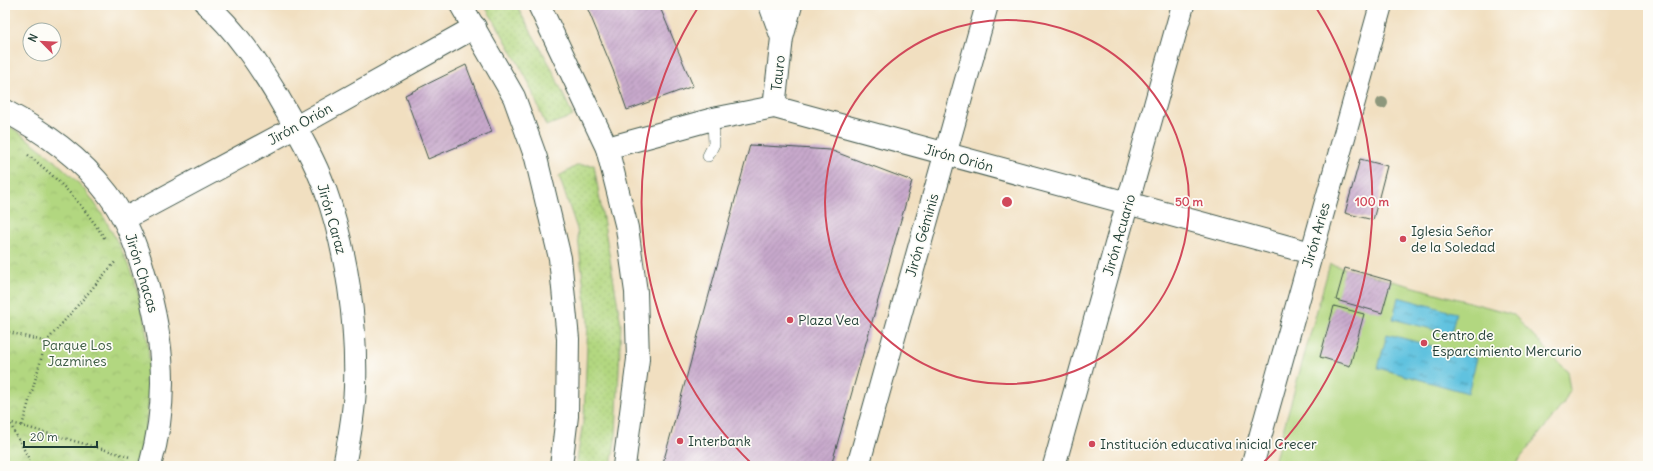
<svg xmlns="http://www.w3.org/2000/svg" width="1653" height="471" font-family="Delius,sans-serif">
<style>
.grass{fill:url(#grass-dots);stroke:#688a5a}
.park{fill:url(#park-crowns);stroke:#688a5a}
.pitch{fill:#b2d780;stroke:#688a5a}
.water{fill:url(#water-ripples);stroke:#40808a}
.building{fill:url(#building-hatch)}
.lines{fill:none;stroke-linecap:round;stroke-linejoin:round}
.service-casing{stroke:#3e5549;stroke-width:12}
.minor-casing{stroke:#3e5549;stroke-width:24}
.secondary-casing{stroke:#3e5549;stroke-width:24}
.path{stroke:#3e5549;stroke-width:2.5;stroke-dasharray:1 3;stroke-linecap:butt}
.service{stroke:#fff;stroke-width:11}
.minor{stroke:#fff;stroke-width:22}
.secondary{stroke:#fff;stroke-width:22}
.tree{fill:#8d977b}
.ring{fill:none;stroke:#d1495b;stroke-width:2}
.poi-dot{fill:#d1495b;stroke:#fdfcf7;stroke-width:1.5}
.labels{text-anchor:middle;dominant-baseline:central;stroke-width:3.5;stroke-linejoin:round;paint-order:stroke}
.street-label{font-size:14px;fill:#1f3d34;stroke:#fdfcf7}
.poi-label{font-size:14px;fill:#1f3d34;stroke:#fdfcf7;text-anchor:start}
.park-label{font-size:14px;fill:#3c5c43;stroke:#fdfcf7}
.centre{fill:#d1495b;stroke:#fdfcf7;stroke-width:2}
.ring-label{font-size:12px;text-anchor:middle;font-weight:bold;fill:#d1495b;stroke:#fdfcf7;stroke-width:3.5;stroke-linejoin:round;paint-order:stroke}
</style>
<defs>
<pattern id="grass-dots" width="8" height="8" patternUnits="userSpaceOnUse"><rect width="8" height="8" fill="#b2d780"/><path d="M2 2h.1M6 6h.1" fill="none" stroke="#99b96f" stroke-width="1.8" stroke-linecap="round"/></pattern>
<pattern id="park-crowns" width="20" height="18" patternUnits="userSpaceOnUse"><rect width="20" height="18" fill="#b2d780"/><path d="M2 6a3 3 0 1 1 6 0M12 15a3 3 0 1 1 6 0" fill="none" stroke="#99b96f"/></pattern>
<pattern id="water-ripples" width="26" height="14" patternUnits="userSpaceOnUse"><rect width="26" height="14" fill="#61c2df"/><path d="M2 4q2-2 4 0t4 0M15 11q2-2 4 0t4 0" fill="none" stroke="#4f9fb6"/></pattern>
<pattern id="building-hatch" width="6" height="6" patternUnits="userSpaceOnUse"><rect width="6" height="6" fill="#c8a9cc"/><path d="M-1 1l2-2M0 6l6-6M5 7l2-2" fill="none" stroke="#a28ba6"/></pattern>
</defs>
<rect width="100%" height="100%" fill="#fdfcf7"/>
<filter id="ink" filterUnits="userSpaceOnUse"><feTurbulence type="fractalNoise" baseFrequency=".025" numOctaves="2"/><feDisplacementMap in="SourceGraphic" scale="8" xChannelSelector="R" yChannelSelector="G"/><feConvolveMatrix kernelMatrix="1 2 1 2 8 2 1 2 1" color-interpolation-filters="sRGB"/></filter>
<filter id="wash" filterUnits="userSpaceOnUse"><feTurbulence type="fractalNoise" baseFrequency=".012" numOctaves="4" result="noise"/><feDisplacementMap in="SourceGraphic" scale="16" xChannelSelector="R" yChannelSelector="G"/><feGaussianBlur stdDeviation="0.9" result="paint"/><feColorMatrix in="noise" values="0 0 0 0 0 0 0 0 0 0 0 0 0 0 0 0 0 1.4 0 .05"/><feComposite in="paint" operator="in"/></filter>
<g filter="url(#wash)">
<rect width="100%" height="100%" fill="#f1dfc0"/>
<path class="grass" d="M484,5h32l35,62 22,49 -27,10 -19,-47 -29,-52z
M578,165h16l27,159 -5,111 -5,31h-35l8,-50 4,-94 -11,-93 -18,-53z"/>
<path class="park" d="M5,123c29,20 55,40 79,66 11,13 20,28 28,43 41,72 47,155 25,234h-132z"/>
<path class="pitch" d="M1330,264l183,50 54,57 3,19 -7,14 -49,62h-241z"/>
<path class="water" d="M1398,297l58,16 -5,21 -58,-15z
M1387,334l90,24 -9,35 -90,-25z"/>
<g id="blocks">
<path class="building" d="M586,5h73l34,81 -66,24 -14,-40z
M466,65l26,67 -64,27 -23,-64z
M750,145l80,5 82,31 -81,285h-158l-10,-3z
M1360,159l27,7 -14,54 -28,-7z
M1345,268l46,13 -9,32 -46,-13z
M1334,306l30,8 -14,52 -30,-9z"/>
</g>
</g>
<g filter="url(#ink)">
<use href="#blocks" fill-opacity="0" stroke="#3e5549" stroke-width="1"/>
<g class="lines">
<g class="service-casing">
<path id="service" d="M708,156l6,-12 -1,-25"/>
</g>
<g class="minor-casing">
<path id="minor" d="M207,5c28,24 51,59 70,90 17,30 36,61 48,94 22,61 32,135 30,199 -1,27 -6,52 -11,78
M770,5l12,33
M774,107l8,-69 9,-33
M5,111c39,21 75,46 103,83 18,24 29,53 37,82 19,66 24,123 5,190
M607,148l106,-29 61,-12 537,146
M124,219l172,-92 179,-100
M858,466l129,-461
M1054,466l129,-461
M1252,466l129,-461"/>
</g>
<g class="secondary-casing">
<path id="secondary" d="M461,5l53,92 22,61 24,100 8,81 -1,77 -6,50
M539,5l68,143 20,80 9,64 2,67 -14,107"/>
</g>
<path class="path" d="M28,155c31,24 56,51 77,84
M5,331l41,11 -24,84
M46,342l70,-81
M5,421l125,36
M5,425l4,-3 24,44
M5,438l4,-15
M118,466l10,-6"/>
<use href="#service" class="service"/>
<use href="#minor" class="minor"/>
<use href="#secondary" class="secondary"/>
</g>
<circle class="tree" cx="1382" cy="103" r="6"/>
</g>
<g class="ring">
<circle cx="1007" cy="202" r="182"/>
<path d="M753 465A365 365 0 0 1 699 6M1315 6A365 365 0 0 1 1261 465"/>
</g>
<g class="poi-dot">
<circle cx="1403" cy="239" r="4"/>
<circle cx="790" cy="320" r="4"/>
<circle cx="1424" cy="343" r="4"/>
<circle cx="680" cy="441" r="4"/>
<circle cx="1092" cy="444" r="4"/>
</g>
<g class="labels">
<g class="street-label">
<text transform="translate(778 73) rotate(-84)">Tauro</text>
<text transform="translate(300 124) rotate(-29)">Jirón Orión</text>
<text transform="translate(959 158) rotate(15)">Jirón Orión</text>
<text transform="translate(332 219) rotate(74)">Jirón Caraz</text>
<text transform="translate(922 235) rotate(-74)">Jirón Géminis</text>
<text transform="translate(1119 235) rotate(-74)">Jirón Acuario</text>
<text transform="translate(1316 235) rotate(-74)">Jirón Aries</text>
<text transform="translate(142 273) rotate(73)">Jirón Chacas</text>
</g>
<g class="poi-label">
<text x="1411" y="231">Iglesia Señor<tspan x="1411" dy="16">de la Soledad</tspan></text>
<text x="798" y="320">Plaza Vea</text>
<text x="1432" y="335">Centro de<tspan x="1432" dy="16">Esparcimiento Mercurio</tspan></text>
<text x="688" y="441">Interbank</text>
<text x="1100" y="444">Institución educativa inicial Crecer</text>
</g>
<g class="park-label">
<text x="77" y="345">Parque Los<tspan x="77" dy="16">Jazmines</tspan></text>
</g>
</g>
<circle cx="1007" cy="202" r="6" class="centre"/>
<g class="ring-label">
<text x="1189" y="206">50 m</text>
<text x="1372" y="206">100 m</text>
</g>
<rect width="1653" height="471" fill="none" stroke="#fdfcf7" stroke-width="20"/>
<g transform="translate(42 42) rotate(294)"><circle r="19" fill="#fdfcf7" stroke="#a4b0a9"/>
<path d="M0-3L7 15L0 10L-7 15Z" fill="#d1495b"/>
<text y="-6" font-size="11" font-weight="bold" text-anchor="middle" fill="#1f3d34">N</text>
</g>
<path d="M24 441v6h73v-6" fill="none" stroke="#1f3d34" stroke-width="2"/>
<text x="30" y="441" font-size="12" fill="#1f3d34" stroke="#fdfcf7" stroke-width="3" paint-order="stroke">20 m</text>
</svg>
